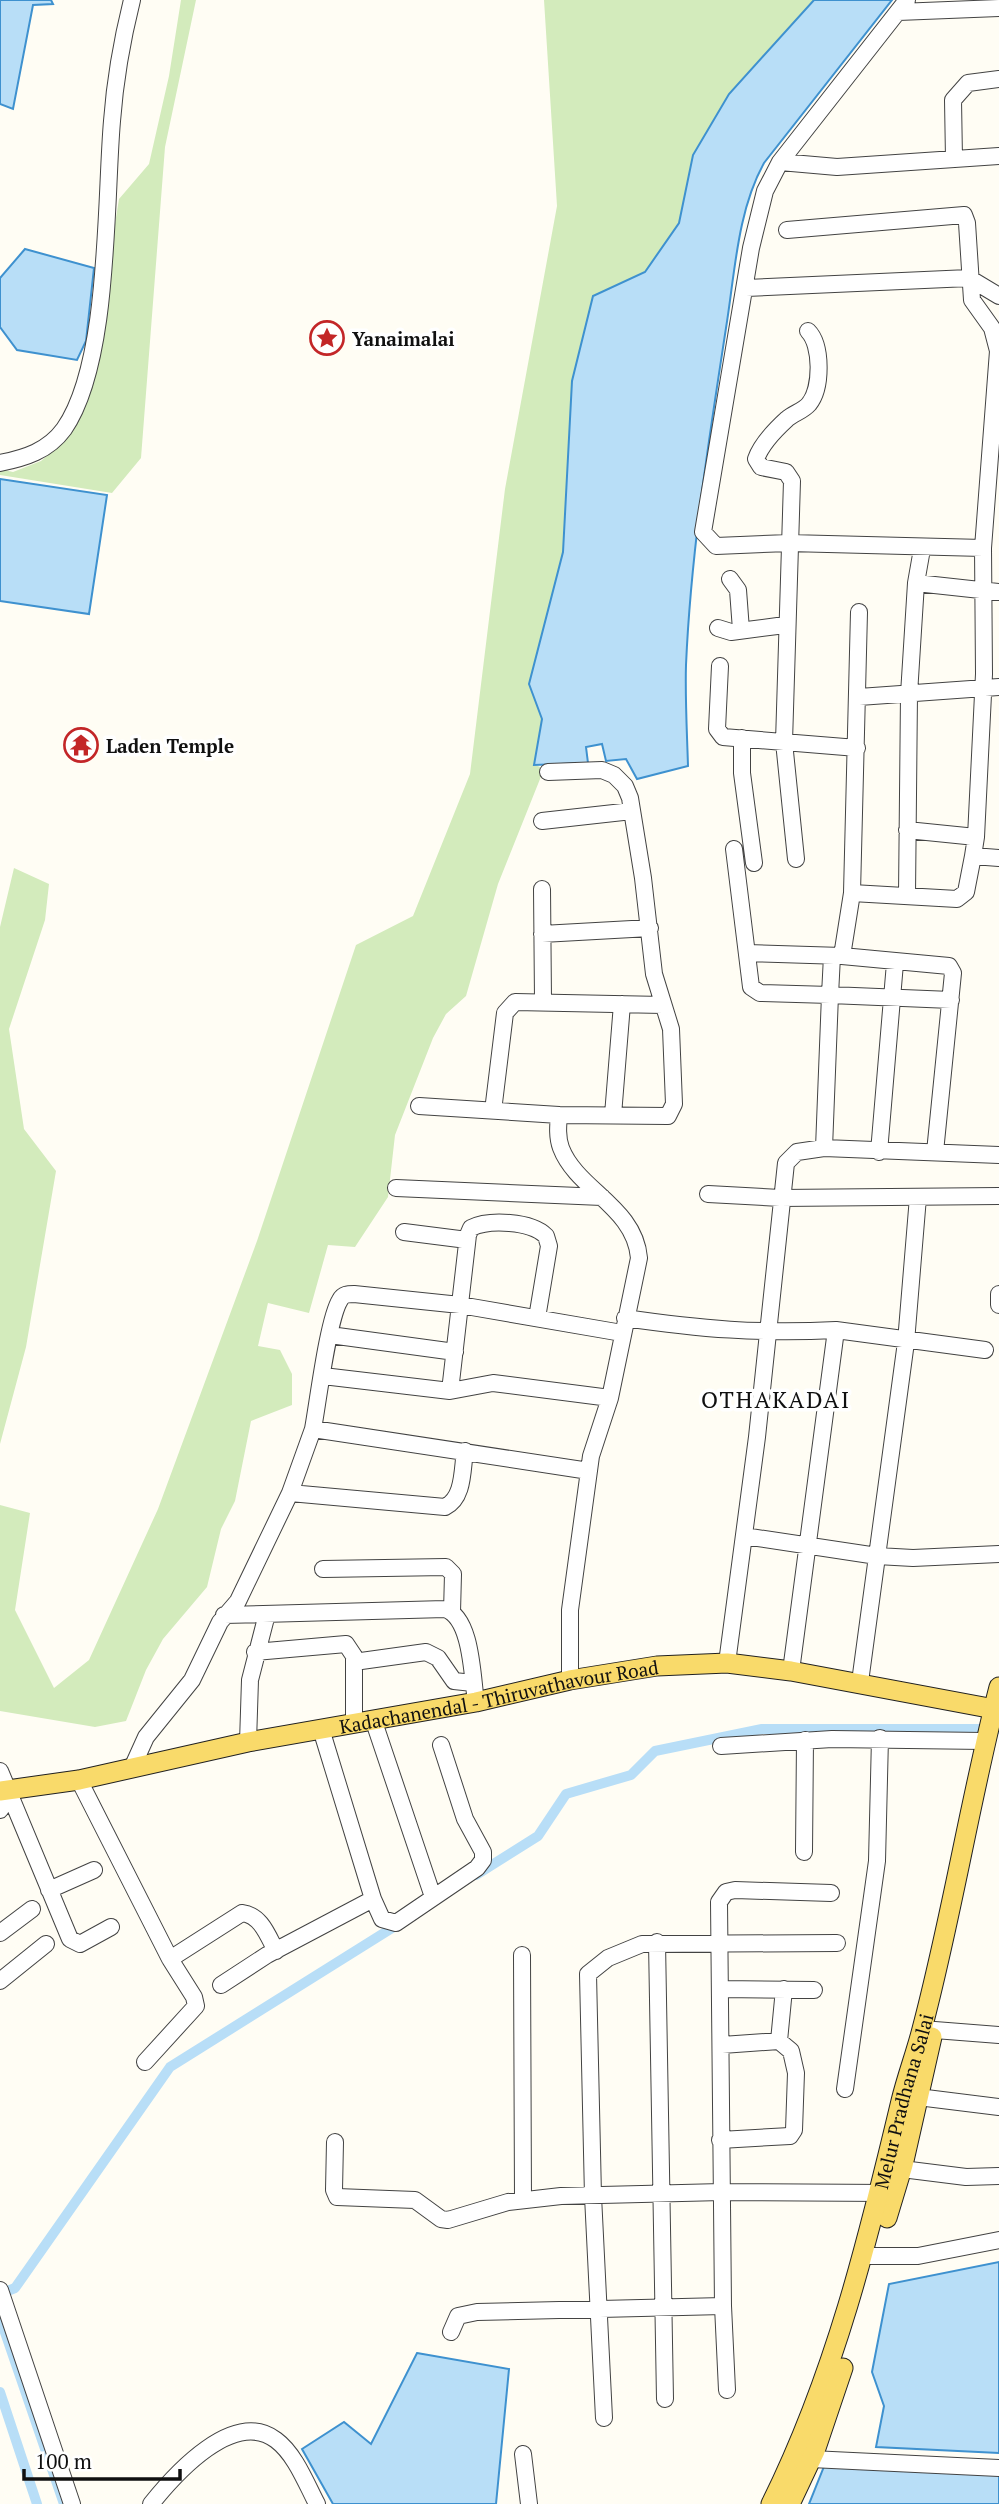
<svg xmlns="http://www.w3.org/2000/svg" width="999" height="2504" font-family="'PT Serif',serif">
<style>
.green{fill:#d3ebbc}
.water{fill:#b8def7;stroke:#3e91cf;stroke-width:2}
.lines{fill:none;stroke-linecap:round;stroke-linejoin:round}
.canal{stroke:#b8def7;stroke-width:10}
.minor-casing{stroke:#434343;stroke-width:18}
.major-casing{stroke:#212121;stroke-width:21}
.minor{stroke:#fff;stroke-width:16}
.major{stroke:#f9da6a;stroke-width:19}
.labels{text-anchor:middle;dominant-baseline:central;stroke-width:7;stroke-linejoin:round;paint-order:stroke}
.poi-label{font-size:19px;font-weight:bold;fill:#101010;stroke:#fff;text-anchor:start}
.street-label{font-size:19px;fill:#101010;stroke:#fff}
.quarter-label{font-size:23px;letter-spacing:2px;fill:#101010;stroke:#fff}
</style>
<rect width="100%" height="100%" fill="#fffdf4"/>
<path class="green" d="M181,0h15l-31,147 -24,311 -29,35 -112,-18v-6l13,3 28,-11 24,-21 22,-43 32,-198 30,-35 20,-88z
M544,0h270l-85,94 -36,61 -14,68 -34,49 -52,24 -21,85 -9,171 -34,132 13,35 -8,45 10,5 -46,115 -32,112 -20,18 -13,24 -38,97 -7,62 -33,50 -27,-2 -19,68 -41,-10 -10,43 22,4 12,24v31l-41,16 -16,80 -14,28 -14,58 -44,52 -17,31 -20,51 -31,6 -95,-16v-206l30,8 -15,97 39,78 35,-28 69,-151 99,-268 99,-296 57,-29 57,-142 35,-285 52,-283z
M14,868l35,16 -4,36 -36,109 15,100 32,42 -30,176 -26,97v-517z"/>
<path class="water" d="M0,0h51l2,4 -20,1 -20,104 -13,-5z
M814,0h78l-128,163c-27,49 -29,110 -38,165 -17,111 -35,223 -40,337 -1,33 1,67 2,101l-51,13 -11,-20 -20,2 -4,-17 -16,3 2,16 -54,2 8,-46 -13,-35 34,-132 9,-171 21,-85 52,-24 34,-49 14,-68 36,-61z
M25,249l69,19 -8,73 -9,19 -60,-10 -17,-23v-49z
M0,479l107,16 -18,119 -89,-13z
M999,2262v191l-123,-6 8,-41 -12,-34 17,-88z
M417,2353l92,16 -13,135h-163l-31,-55 42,-27 27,22z
M825,2464l174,8v32h-190z"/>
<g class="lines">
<path class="canal" d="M476,1875l62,-39 28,-42 65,-19 24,-24 107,-22h237
M0,2294l15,-6 155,-221 230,-144
M0,2318l64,186
M0,2392l37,112"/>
<g class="minor-casing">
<path id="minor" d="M907,0l-127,162 -15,29 -14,57 -48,284 13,14 73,-3 194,5
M898,12l101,-4
M954,159l-1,-59 15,-17 31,-4
M780,162l57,5 162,-11
M787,230l177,-15 3,8 5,77 20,28 6,23 -15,197 1,126 -8,163 -3,19
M746,288l223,-10 30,18
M0,463c25,-5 48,-12 64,-34 46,-66 41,-227 48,-308 3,-41 10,-81 20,-121
M922,549l-6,34 83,9
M730,579l8,11 3,40
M718,628l13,4 54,-7
M720,666l-3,63 6,8 134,11
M859,697l140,-10
M742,738v35l12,90
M548,772l54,-2 12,5 11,11 5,12 13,80 11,96 17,55 3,75 -6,12 -109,-1
M542,821l90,-10
M907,830l69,7
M734,849l17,138 9,6 70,2 -6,153
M796,859l-12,-117 8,-261 -6,-9 -25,-5 -5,-8c5,-14 20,-30 31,-40 7,-6 16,-8 22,-15 13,-16 13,-59 -1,-73
M542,889l1,111
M852,893l7,-281
M907,895l2,-201 7,-111
M542,934l108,-6
M747,953l95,3 107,10 4,7 -18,179
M832,956l-2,39 121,5
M842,956l10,-63 105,6 9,-7 7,-36 26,2
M419,1106l140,9c-1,11 -2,22 2,33 16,42 74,59 78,110l-29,140 -19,58 -21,154v70
M493,1111l12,-98 10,-11 148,3
M613,1115l9,-111
M879,1152l16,-189
M396,1188l206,9
M708,1194l72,4 219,-2
M404,1232l63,8
M999,1294v11
M625,1318c75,11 135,16 211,12l-45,341
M836,1330l149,20
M330,1335l125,17
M323,1376l127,15 18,-156 3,-7c18,-9 60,-7 75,8l3,10 -12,72
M450,1391l43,-8 117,15
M589,1471l-276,-42c5,-27 15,-110 27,-129 3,-6 8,-6 14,-6l106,11 162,28
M290,1493l23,-64
M744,1536l133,20 36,2 86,-4
M323,1569l123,-2 7,7 -1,38
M224,1615l221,-6c27,9 27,67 31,93
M255,1652l91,-8 8,12v67
M354,1662l72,-10 12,6 16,23 19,2
M727,1663l30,-226 29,-274 11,-11 27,-4 175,7
M860,1682l46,-340 12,-145
M373,1719l60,178
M321,1729l52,170
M248,1742l2,-62 17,-66
M721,1746l111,-7 152,2
M132,1768l14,-31 46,-57 28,-58 18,-21 52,-108 155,14c19,-9 17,-37 20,-56
M0,1771l70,168 10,5 31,-17
M79,1780l91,179
M0,1810l10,-15
M804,1852l1,-112
M49,1890l45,-20
M0,1933l32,-24
M657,1942l8,457
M522,1955l1,245
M0,1981l46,-37
M221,1985l46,-30 106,-56 9,20 14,4 81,-55 6,-8v-8l-18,-33 -24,-74
M720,1989l94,1
M922,2029l77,6
M779,2041l5,-52
M145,2062l51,-56 -2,-9 -24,-38 72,-46c19,2 26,23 34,38
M845,2089l32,-228 3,-123
M918,2097l81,10
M720,2140l70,-4 4,-6 2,-57 -5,-22 -12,-10 -57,4
M335,2142l-1,48 3,7 78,3 26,19 7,1 60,-18 53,-6 161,-4 166,1
M902,2169l64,8 33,-1
M864,2256h54l81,-16
M0,2290l72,214
M451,2332l7,-16 19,-4 246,-6
M727,2390l-4,-84 -4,-404 7,-10 9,-2 96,3
M604,2418l-11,-222 -5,-222 20,-16 34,-14 195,-1
M523,2454l6,50
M811,2459l188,9
M151,2504c24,-30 83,-96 125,-64 19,14 30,43 41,64"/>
</g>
<g class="major-casing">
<g id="major">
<path id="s1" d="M0,1791l79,-11 169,-38 228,-40 94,-22 87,-14 70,-3 64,8 208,39"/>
<path d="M887,2218l16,-53 29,-128"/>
<path id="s2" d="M771,2504c64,-129 97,-264 130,-403 6,-25 15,-48 21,-72 30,-113 48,-229 77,-342"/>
<path d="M790,2504l25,-53 28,-83"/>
</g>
</g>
<use href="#minor" class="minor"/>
<use href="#major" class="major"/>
</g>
<defs>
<g id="sight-ring" transform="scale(1.75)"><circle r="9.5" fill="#fff" stroke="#c32628" stroke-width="1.5"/><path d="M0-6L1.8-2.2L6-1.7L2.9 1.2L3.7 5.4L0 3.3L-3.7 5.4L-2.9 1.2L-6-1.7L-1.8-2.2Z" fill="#c32628"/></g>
<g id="temple-ring" transform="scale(1.75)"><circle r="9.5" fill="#fff" stroke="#c32628" stroke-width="1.5"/><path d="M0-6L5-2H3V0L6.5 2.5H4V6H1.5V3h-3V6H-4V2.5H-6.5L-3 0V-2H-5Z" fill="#c32628"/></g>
</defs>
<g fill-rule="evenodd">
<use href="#sight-ring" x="327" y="338"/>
<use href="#temple-ring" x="81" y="745"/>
</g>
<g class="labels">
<g class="poi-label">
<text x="352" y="338">Yanaimalai</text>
<text x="106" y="745">Laden Temple</text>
</g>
<g class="street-label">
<text stroke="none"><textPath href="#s1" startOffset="508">Kadachanendal - Thiruvathavour Road</textPath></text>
<text stroke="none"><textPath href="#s2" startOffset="425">Melur Pradhana Salai</textPath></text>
</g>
<g class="quarter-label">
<text x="776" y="1399">OTHAKADAI</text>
</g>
</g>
<path d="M24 2469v10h156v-10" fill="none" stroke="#101010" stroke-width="3.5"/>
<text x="35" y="2469" font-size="21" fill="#101010" stroke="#ffffff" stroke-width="5" paint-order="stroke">100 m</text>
</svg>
